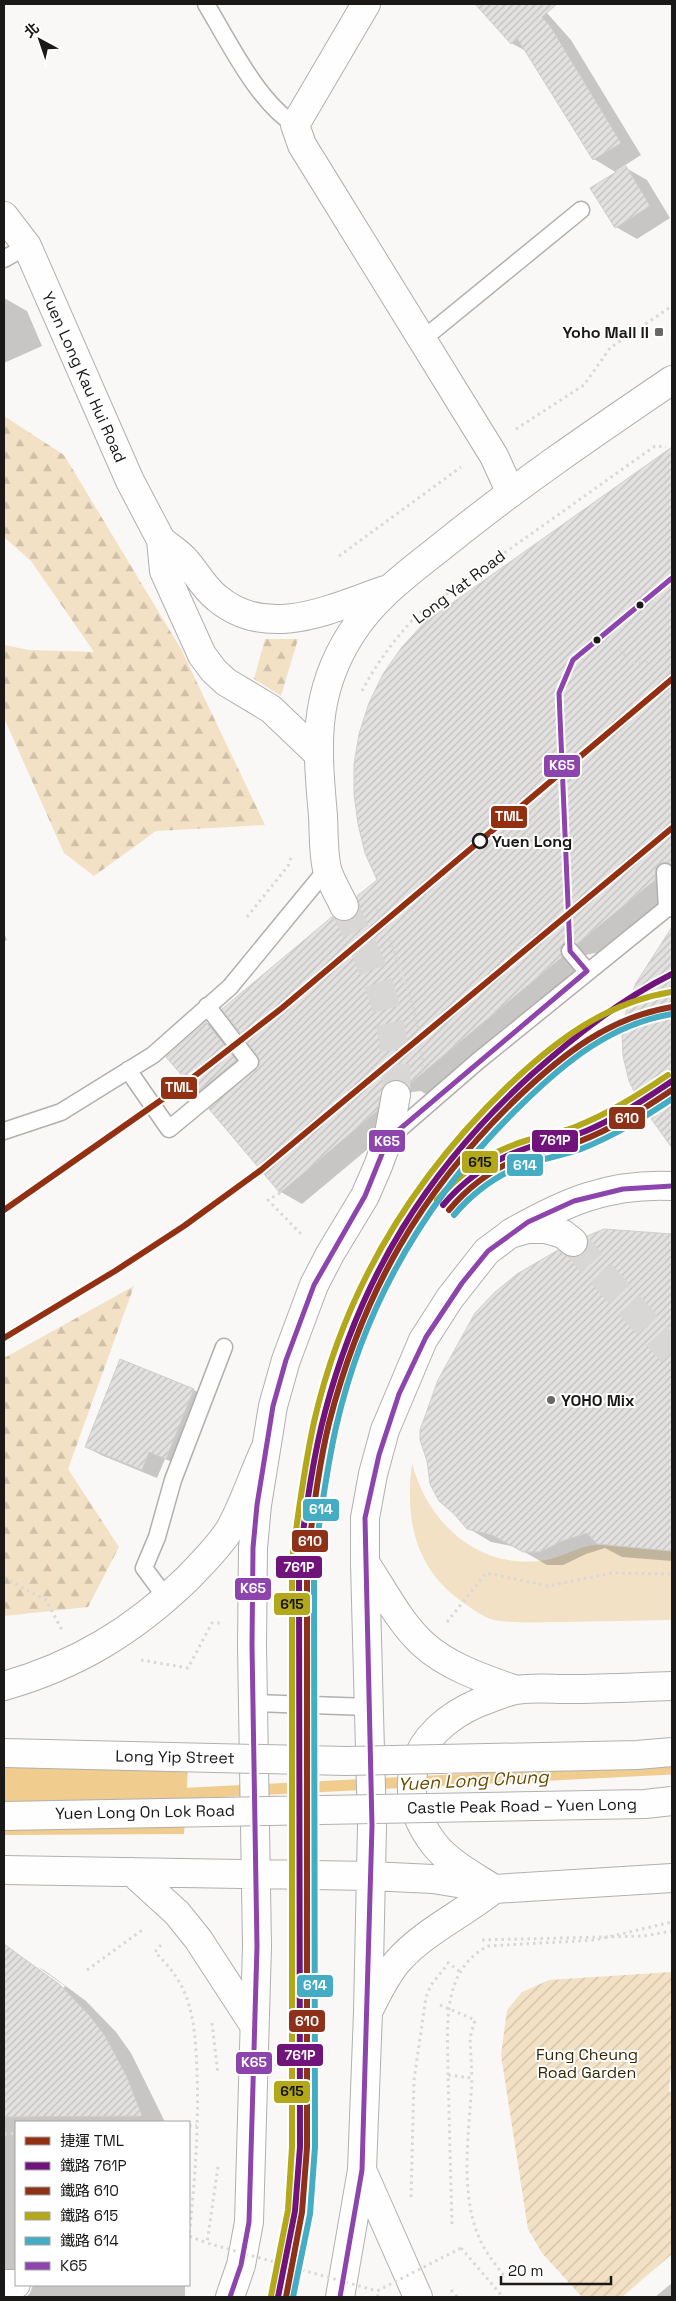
<svg xmlns="http://www.w3.org/2000/svg" width="676" height="2301" font-family="'Space Grotesk','Noto Sans TC',sans-serif">
<style>
.grass{fill:#f2e1c5}
.forest{fill:url(#forest-firs)}
.garden{fill:url(#garden-furrows)}
.water{fill:#f0cc8e}
.shadow{fill:#0003}
.lines{fill:none;stroke-linecap:round;stroke-linejoin:round}
.stream{stroke:#f0cc8e;stroke-width:11}
.building{fill:url(#building-hatch);stroke:#d0cfcd}
.secondary-tunnel{stroke:#d8d7d5;stroke-width:28;stroke-dasharray:28 14;stroke-linecap:butt}
.lane-casing{stroke:#b1b0ae;stroke-width:19}
.street-casing{stroke:#b1b0ae;stroke-width:30}
.secondary-casing{stroke:#b1b0ae;stroke-width:30}
.primary-casing{stroke:#b1b0ae;stroke-width:30}
.path{stroke:#d8d8d7;stroke-width:3;stroke-dasharray:2.5 4;stroke-linecap:butt}
.lane{stroke:#fefefe;stroke-width:16}
.street{stroke:#fefefe;stroke-width:28}
.secondary{stroke:#fefefe;stroke-width:28}
.primary{stroke:#fefefe;stroke-width:28}
.primary-bridge-casing{stroke:#b1b0ae;stroke-width:30;stroke-linecap:butt}
.path-bridge{stroke:#d8d8d7;stroke-width:3;stroke-dasharray:2.5 4;stroke-linecap:butt}
.primary-bridge{stroke:#fefefe;stroke-width:28}
.bus-1-casing{stroke:#fff;stroke-width:9}
.bus-1{stroke:#8e44ad;stroke-width:5}
.rail-1-casing{stroke:#fff;stroke-width:10}
.rail-2-casing{stroke:#fff;stroke-width:10}
.rail-3-casing{stroke:#fff;stroke-width:10}
.rail-4-casing{stroke:#fff;stroke-width:10}
.rail-1{stroke:#70147b;stroke-width:6}
.rail-2{stroke:#8d3219;stroke-width:6}
.rail-3{stroke:#b3a819;stroke-width:6}
.rail-4{stroke:#44adc3;stroke-width:6}
.metro-1-casing{stroke:#fff;stroke-width:10}
.metro-1{stroke:#923011;stroke-width:6}
.poi-dot{fill:#686766;stroke:#fff;stroke-width:2}
.bus-dot{fill:#1a1918;stroke:#fff;stroke-width:2}
.stop-dot{fill:#fff;stroke:#1a1918;stroke-width:2.5}
.labels{text-anchor:middle;dominant-baseline:central;stroke-width:4;stroke-linejoin:round;paint-order:stroke}
.poi-label{font-size:16px;font-weight:bold;fill:#1a1918;stroke:#fff;text-anchor:end}
.street-label{font-size:16px;fill:#1a1918;stroke:#fff}
.stop-label{font-size:16px;font-weight:bold;fill:#1a1918;stroke:#fff;text-anchor:start}
.park-label{font-size:16px;fill:#382500;stroke:#fff}
.water-label{font-size:18px;font-style:italic;fill:#6b4a00;stroke:#fff}
.line-badge{stroke:#fff;stroke-width:2}
.badge-label{font-size:14px;text-anchor:middle;font-weight:bold;fill:#fff}
.pale-badge-label{font-size:14px;text-anchor:middle;font-weight:bold;fill:#111}
</style>
<defs>
<pattern id="forest-firs" width="22" height="20" patternUnits="userSpaceOnUse" patternTransform="scale(1.25)"><rect width="22" height="20" fill="#f2e1c5"/><path d="M5 1l3.5 6h-7zM16 11l3.5 6h-7z" fill="#cfc0a8"/></pattern>
<pattern id="garden-furrows" width="10" height="10" patternUnits="userSpaceOnUse" patternTransform="scale(1.25)"><rect width="10" height="10" fill="#f2e1c5"/><path d="M-1 1l2-2M0 10L10 0M9 11l2-2" fill="none" stroke="#cfc0a8"/></pattern>
<pattern id="building-hatch" width="6" height="6" patternUnits="userSpaceOnUse" patternTransform="scale(1.25)"><rect width="6" height="6" fill="#e2e1df"/><path d="M-1 1l2-2M0 6l6-6M5 7l2-2" fill="none" stroke="#c1c0bf"/></pattern>
</defs>
<rect width="100%" height="100%" fill="#faf8f6"/>
<path class="grass" d="M412,1463c16,61 67,108 134,97 17,-3 33,-14 50,-15 25,-3 52,4 76,6v69c-36,1 -73,1 -110,2 -22,0 -46,2 -68,-2 -12,-3 -23,-12 -33,-19 -47,-34 -56,-83 -49,-138z"/>
<path class="forest" d="M4,416l60,39 117,194 84,176 -109,6 -62,45 -30,-23 -60,-135v-73l25,5 65,2 -63,-91 -27,-24z
M265,639h33l-17,57 -27,-17z
M134,1286l-66,183 51,78 -31,60 -84,9v-258z"/>
<path class="garden" d="M672,1972v84l-3,35 3,3v160l-50,43h-40l-40,-44 -14,-24 -27,-174 6,-45 15,-18 27,-12z"/>
<path class="water" d="M4,1749l185,3 -5,82 -180,1z"/>
<path class="shadow" d="M487,4h52l32,36 70,115 -25,16 1,2 9,-5 21,12 23,38 -33,21 -21,-12 1,-54 -23,-14 -66,-107 -17,-9 -30,-34z
M4,298l23,13 15,35 -38,17z
M672,450v446l-72,60 -5,-3 -9,2 -4,6 1,9 -153,127 -9,-6 -9,1 -6,5 -7,26 -97,81 -21,-12 -64,-88 -20,-12 10,-69 20,12 28,36 6,-5 117,-185 47,-257z
M4,933l3,7 -3,2z
M672,944v193l-17,-14 1,-166z
M604,1230l68,6v325l-50,-4 -17,-9 -19,6 -23,11h-16l-31,-18 -25,-5 -23,-14 102,-269 10,-1 6,-5z
M194,1390l15,8 -27,68 -17,-7 -8,19 -56,-23 -15,-8z
M4,1948l12,6 48,34 1,-2 -27,-19 6,3 42,31 30,31 15,21 34,69h-149v163l-12,12z
M672,2283v14h-17z
M33,2285h152v12h-159l4,-4z"/>
<g class="lines">
<path class="stream" d="M173,1794l499,-25"/>
</g>
<path class="building" d="M475,4h82l-15,13 8,9 71,117 -28,17 -76,-122 -6,6z
M626,166l24,40 -35,22 -25,-40z
M672,447v418l-7,-3 -6,2 -3,4 -1,12 -78,64 -4,-3 -9,2 -4,5 2,9 -154,128 -10,-5 -8,1 -6,4 -7,26 -97,82 -71,-84 50,-44 -1,-9 -36,-47 111,-93 10,6 7,-2 6,-5 4,-8 -3,-11 20,-16 -12,-27 -7,-29 -4,-30v-30l5,-30 10,-31 14,-29 19,-27 22,-24z
M672,927v221l-32,-45 -11,-22 -6,-25 -1,-24 5,-25 9,-24z
M206,1022l30,38 -39,33 -31,-36z
M604,1229l68,5v317l-75,-7 -10,-11 -25,8 -22,11h-17l-31,-17 -25,-6 -14,-16 -14,-12 -9,-17 -3,-23 -7,-21v-10l18,-50 37,-67 20,-21 22,-18 41,-24 12,7 9,-1 6,-4 3,-7 -1,-9z
M120,1359l74,30 -28,70 -17,-7 -7,18 -57,-23z
M4,1944l55,40 30,31 16,21 22,41 15,39 -138,1z"/>
<g class="lines">
<path class="secondary-tunnel" d="M344,906c32,68 54,111 52,189
M573,1242l99,111"/>
<g class="lane-casing">
<path id="lane" d="M206,4c23,38 51,97 89,121
M4,259l23,-13
M423,339l158,-129
M665,872l2,37
M570,951l17,20
M128,1070l41,59 81,-67 -43,-56
M4,1131l57,-19 92,-57 77,-68 97,-118
M388,1139l90,-78 194,-157
M167,1599l-23,-31 13,-31 16,-57 51,-133
M254,1703l115,4"/>
</g>
<g class="street-casing">
<path id="street" d="M366,4l-71,121 7,20 192,311 16,35
M511,1233c54,-31 98,-50 161,-47
M4,2284h12"/>
</g>
<g class="secondary-casing">
<path id="secondary" d="M4,216l23,30 103,235 31,59 3,31 38,84 12,16 12,11 45,27 46,44
M161,540c8,7 17,12 24,20 11,12 19,28 32,38 51,43 115,10 168,-8
M344,906c-5,-12 -14,-25 -17,-37 -4,-17 -3,-36 -4,-53 -6,-68 -11,-121 28,-182 24,-38 60,-63 95,-91 73,-59 148,-110 226,-163
M4,1870l366,6 63,3 61,10 178,-11
M132,1872l45,41 21,26 56,86
M370,2008c8,-16 16,-33 28,-47 27,-30 65,-47 96,-72
M362,2170l56,127
M230,2297l11,-32 8,-43 8,-276 -5,-301 1,-97 4,-43 16,-99 13,-46 28,-75 16,-31 35,-58 13,-30 10,-27 8,-44
M340,2297l22,-127 6,-158 4,-186 -7,-263v-45l8,-44 12,-44 38,-90 27,-42 37,-47 23,-17 17,-5h19l17,5 10,8"/>
</g>
<g class="primary-casing">
<path id="primary" d="M365,1563c18,26 34,59 58,81 25,23 62,35 93,46
M4,1686c73,-21 129,-55 184,-108 14,-15 31,-31 42,-49 14,-25 23,-54 35,-80
M494,1889c-20,-13 -45,-26 -60,-45 -49,-65 -11,-123 57,-146 8,-3 17,-7 25,-8 17,-3 36,-1 54,-1 34,0 68,-2 102,-3"/>
</g>
<path class="path" d="M516,429l68,-44 26,-37 62,-42
M339,556l122,-89
M619,649l13,14 17,-1
M362,691c15,-29 33,-52 55,-76l238,-169 11,1
M377,909c21,53 45,106 46,164
M247,917l41,-51 3,-8
M280,1193l-12,7 34,35
M4,1578l42,22 16,30
M447,1622l39,-49 62,13 64,-13 60,1
M141,1660l47,8 24,-45h8
M482,1940l162,-4 28,-5
M161,1945l-6,7c13,13 24,26 31,44 9,24 10,50 11,75 2,55 -2,110 -8,165l18,7
M447,1962l12,9
M87,1970l58,-42
M440,2005l35,15 -5,18 2,40
M212,2023l6,51
M189,2126h8
M4,2134l12,-1
M411,2197l3,-117 12,-83 5,-12 17,-21
M452,2224l-4,-149 24,3c-2,49 -13,110 6,157 6,16 17,29 27,42
M461,2248l42,49
M451,2290l6,7"/>
<use href="#lane" class="lane"/>
<use href="#street" class="street"/>
<use href="#secondary" class="secondary"/>
<use href="#primary" class="primary"/>
<g class="primary-bridge-casing">
<path id="primary-bridge" d="M4,1753l342,8 291,-6 35,-3
M4,1816l641,-12 27,-3"/>
</g>
<path class="path-bridge" d="M448,2075c0,-47 -8,-104 40,-129l107,-6 77,-18
M218,2167l-11,76 170,48
M378,2297l-1,-6 84,-43"/>
<use href="#primary-bridge" class="primary-bridge"/>
<g class="bus-1-casing">
<path id="bus-1" d="M230,2297l11,-32 8,-43 8,-276 -5,-301 1,-97 4,-43 16,-99 13,-46 28,-75 51,-89 23,-57 199,-168 -17,-20 -11,-258 14,-33 99,-82
M340,2297l22,-127 10,-344 -7,-308 14,-63 20,-61 27,-57 36,-54 26,-32 40,-29 46,-21 49,-12 49,-3"/>
</g>
<use href="#bus-1" class="bus-1"/>
<g class="rail-1-casing">
<path id="rail-1" d="M443,1205c23,-27 50,-46 84,-57 20,-6 40,-9 59,-17 31,-13 59,-32 86,-50
M278,2297l17,-86 5,-64 -1,-586c7,-50 13,-100 26,-149 36,-136 102,-242 206,-337 44,-39 89,-75 141,-101"/>
</g>
<g class="rail-2-casing">
<path id="rail-2" d="M449,1210c22,-26 48,-45 81,-55 16,-5 33,-7 48,-13 34,-13 64,-32 94,-52
M286,2297l16,-85 5,-65v-586c6,-46 11,-92 22,-138 34,-132 92,-232 189,-326 45,-43 92,-80 154,-90"/>
</g>
<g class="rail-3-casing">
<path id="rail-3" d="M437,1200c25,-29 54,-49 91,-60 15,-5 32,-7 47,-13 33,-13 63,-32 93,-52
M271,2296l17,-86 4,-63v-587c6,-46 12,-92 22,-138 30,-131 97,-242 193,-335 48,-46 98,-84 164,-95"/>
</g>
<g class="rail-4-casing">
<path id="rail-4" d="M454,1215c23,-27 49,-45 83,-54 15,-4 30,-7 44,-12 33,-13 62,-31 91,-50
M293,2297l17,-83 5,-67 -1,-585c6,-45 12,-90 22,-135 29,-126 94,-234 186,-323 43,-42 89,-80 150,-90"/>
</g>
<use href="#rail-1" class="rail-1"/>
<use href="#rail-2" class="rail-2"/>
<use href="#rail-3" class="rail-3"/>
<use href="#rail-4" class="rail-4"/>
<g class="metro-1-casing">
<path id="metro-1" d="M4,1210l183,-128 95,-74 390,-329
M4,1338l111,-67 69,-45 77,-56 411,-342"/>
</g>
<use href="#metro-1" class="metro-1"/>
</g>
<g class="poi-dot">
<rect x="654" y="327" width="10" height="10" rx="2.5"/>
<circle cx="551" cy="1400" r="5"/>
</g>
<g class="bus-dot">
<circle cx="640" cy="605" r="4.5"/>
<circle cx="597" cy="640" r="4.5"/>
</g>
<circle class="stop-dot" cx="480" cy="841" r="7"/>
<g class="labels">
<g class="poi-label">
<text x="649" y="332">Yoho Mall II</text>
<text x="561" y="1400" text-anchor="start">YOHO Mix</text>
</g>
<g class="street-label">
<text transform="translate(84 377) rotate(66)">Yuen Long Kau Hui Road</text>
<text transform="translate(459 587) rotate(-37)">Long Yat Road</text>
<text transform="translate(175 1757) rotate(1)">Long Yip Street</text>
<text transform="translate(522 1806) rotate(-1)">Castle Peak Road – Yuen Long</text>
<text transform="translate(145 1812) rotate(-1)">Yuen Long On Lok Road</text>
</g>
<g class="stop-label">
<text x="492" y="841">Yuen Long</text>
</g>
<g class="park-label">
<text x="587" y="2054">Fung Cheung<tspan x="587" dy="18">Road Garden</tspan></text>
</g>
<g class="water-label">
<text transform="translate(473 1780) rotate(-3)">Yuen Long Chung</text>
</g>
</g>
<g class="line-badge">
<rect x="543" y="754" width="38" height="24" rx="5" fill="#8e44ad"/>
<rect x="490" y="805" width="38" height="24" rx="5" fill="#923011"/>
<rect x="160" y="1076" width="38" height="24" rx="5" fill="#923011"/>
<rect x="608" y="1106" width="38" height="24" rx="5" fill="#8d3219"/>
<rect x="531" y="1129" width="48" height="24" rx="5" fill="#70147b"/>
<rect x="368" y="1129" width="38" height="24" rx="5" fill="#8e44ad"/>
<rect x="461" y="1150" width="38" height="24" rx="5" fill="#b3a819"/>
<rect x="506" y="1153" width="38" height="24" rx="5" fill="#44adc3"/>
<rect x="302" y="1498" width="38" height="24" rx="5" fill="#44adc3"/>
<rect x="291" y="1529" width="38" height="24" rx="5" fill="#8d3219"/>
<rect x="275" y="1555" width="48" height="24" rx="5" fill="#70147b"/>
<rect x="234" y="1577" width="38" height="24" rx="5" fill="#8e44ad"/>
<rect x="273" y="1592" width="38" height="24" rx="5" fill="#b3a819"/>
<rect x="296" y="1974" width="38" height="24" rx="5" fill="#44adc3"/>
<rect x="288" y="2009" width="38" height="24" rx="5" fill="#8d3219"/>
<rect x="276" y="2043" width="48" height="24" rx="5" fill="#70147b"/>
<rect x="235" y="2051" width="38" height="24" rx="5" fill="#8e44ad"/>
<rect x="273" y="2080" width="38" height="24" rx="5" fill="#b3a819"/>
</g>
<g class="badge-label">
<text x="562" y="770">K65</text>
<text x="509" y="821">TML</text>
<text x="179" y="1092">TML</text>
<text x="627" y="1123">610</text>
<text x="555" y="1145">761P</text>
<text x="387" y="1146">K65</text>
<text x="525" y="1170">614</text>
<text x="321" y="1514">614</text>
<text x="310" y="1546">610</text>
<text x="299" y="1572">761P</text>
<text x="253" y="1593">K65</text>
<text x="315" y="1990">614</text>
<text x="307" y="2026">610</text>
<text x="300" y="2060">761P</text>
<text x="254" y="2067">K65</text>
</g>
<g class="pale-badge-label">
<text x="480" y="1167">615</text>
<text x="292" y="1609">615</text>
<text x="292" y="2096">615</text>
</g>
<rect width="676" height="2301" fill="none" stroke="#1a1918" stroke-width="10"/>
<rect x="15" y="2121" width="175" height="165" fill="#ffffff" stroke="#a3a3a3"/>
<rect x="25" y="2137" width="25" height="8" fill="#923011" stroke="#a3a3a3"/>
<text x="60" y="2146" font-size="15" fill="#1a1918">捷運 TML</text>
<rect x="25" y="2162" width="25" height="8" fill="#70147b" stroke="#a3a3a3"/>
<text x="60" y="2171" font-size="15" fill="#1a1918">鐵路 761P</text>
<rect x="25" y="2187" width="25" height="8" fill="#8d3219" stroke="#a3a3a3"/>
<text x="60" y="2196" font-size="15" fill="#1a1918">鐵路 610</text>
<rect x="25" y="2212" width="25" height="8" fill="#b3a819" stroke="#a3a3a3"/>
<text x="60" y="2221" font-size="15" fill="#1a1918">鐵路 615</text>
<rect x="25" y="2237" width="25" height="8" fill="#44adc3" stroke="#a3a3a3"/>
<text x="60" y="2246" font-size="15" fill="#1a1918">鐵路 614</text>
<rect x="25" y="2262" width="25" height="8" fill="#8e44ad" stroke="#a3a3a3"/>
<text x="60" y="2271" font-size="15" fill="#1a1918">K65</text>
<g transform="translate(40 40) rotate(320)" stroke="#ffffff" stroke-width="4" paint-order="stroke">
<path d="M0-4L9 19L0 12L-9 19Z" fill="#1a1918"/>
<text y="-8" font-size="14" font-weight="bold" text-anchor="middle" fill="#1a1918">北</text>
</g>
<path d="M501 2276v8h110v-8" fill="none" stroke="#1a1918" stroke-width="2.5"/>
<text x="508" y="2276" font-size="15" fill="#1a1918" stroke="#ffffff" stroke-width="4" paint-order="stroke">20 m</text>
</svg>
